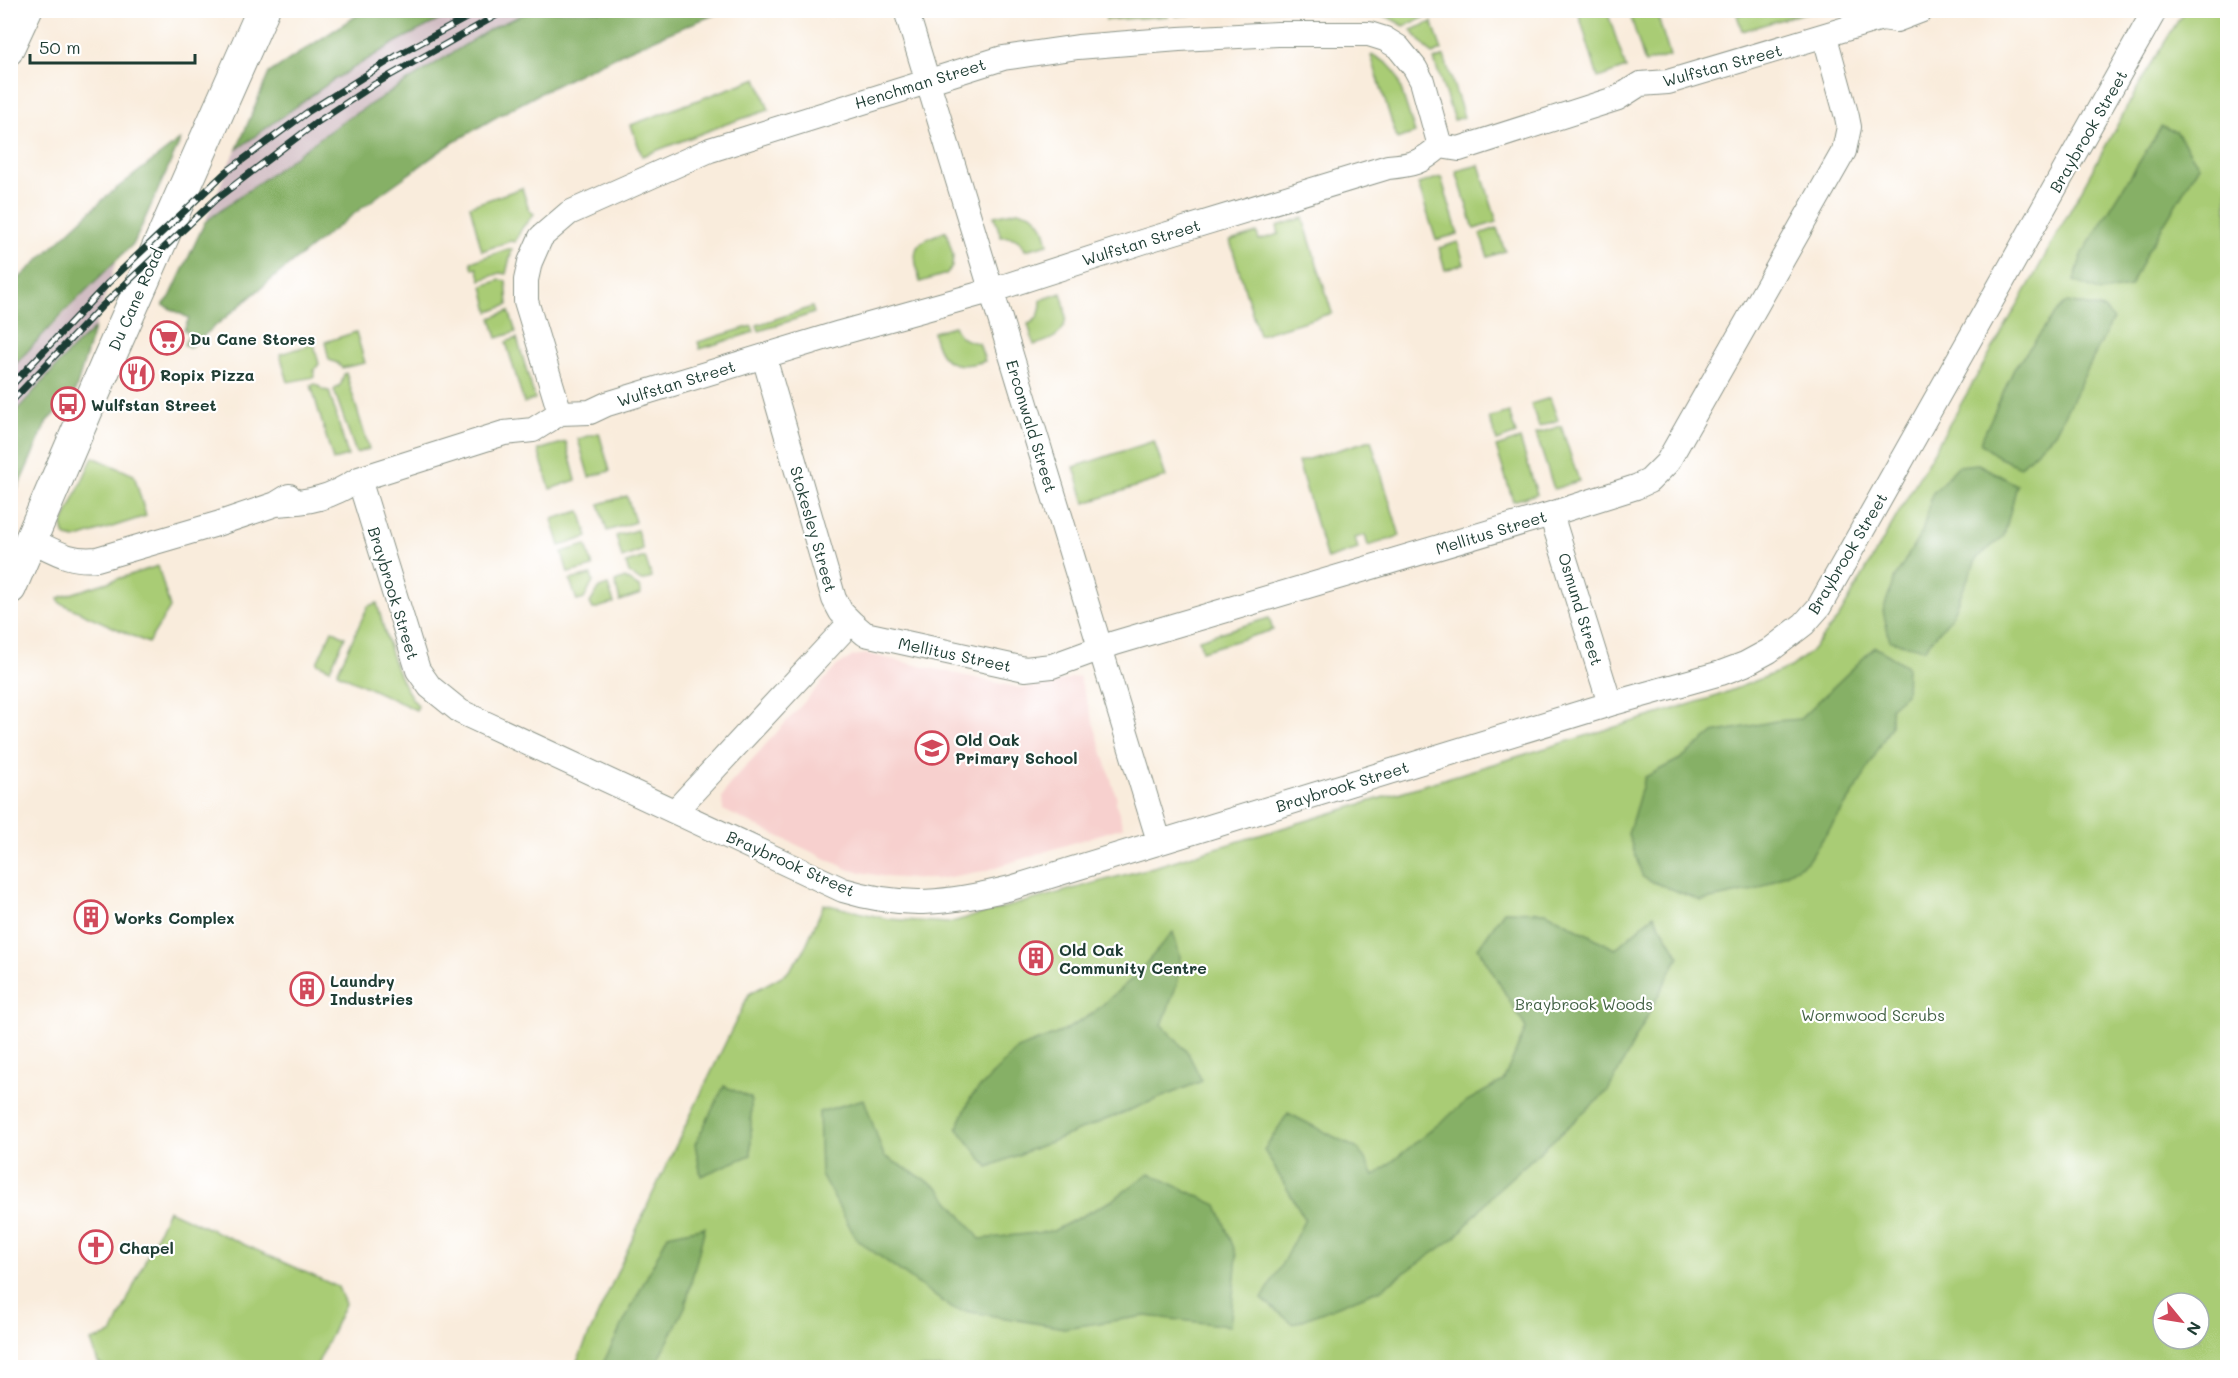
<svg xmlns="http://www.w3.org/2000/svg" width="2238" height="1378" font-family="Mali,sans-serif">
<style>
.built{fill:#f7d0ce}
.industrial{fill:#d2bec4}
.green{fill:#a9cc75;stroke:#648454;stroke-width:1.5;fill-rule:evenodd}
.forest{fill:#86b066;stroke:#52764d;stroke-width:1.5}
.lines{fill:none;stroke-linecap:round;stroke-linejoin:round}
.minor-casing{stroke:#8c9488;stroke-width:26}
.tertiary-casing{stroke:#8c9488;stroke-width:34}
.minor{stroke:#fff;stroke-width:24}
.tertiary{stroke:#fff;stroke-width:32}
.rail-casing{stroke:#1f3d34;stroke-width:7}
.rail{stroke:#fff;stroke-width:4.5;stroke-dasharray:14;stroke-linecap:butt}
.labels{text-anchor:middle;dominant-baseline:central;stroke-width:4.5;stroke-linejoin:round;paint-order:stroke}
.street-label{font-size:16px;fill:#1f3d34;stroke:#fff}
.poi-label{font-size:16px;font-weight:bold;fill:#1f3d34;stroke:#fff;text-anchor:start}
.park-label{font-size:16px;fill:#426144;stroke:#fff}
</style>
<rect width="100%" height="100%" fill="#fff"/>
<filter id="ink" filterUnits="userSpaceOnUse"><feTurbulence type="fractalNoise" baseFrequency=".0167" numOctaves="2"/><feDisplacementMap in="SourceGraphic" scale="12" xChannelSelector="R" yChannelSelector="G"/><feConvolveMatrix kernelMatrix="1 2 1 2 8 2 1 2 1" color-interpolation-filters="sRGB"/></filter>
<filter id="wash" filterUnits="userSpaceOnUse"><feTurbulence type="fractalNoise" baseFrequency=".008" numOctaves="4" result="noise"/><feDisplacementMap in="SourceGraphic" scale="24" xChannelSelector="R" yChannelSelector="G"/><feGaussianBlur stdDeviation="1.35" result="paint"/><feColorMatrix in="noise" values="0 0 0 0 0 0 0 0 0 0 0 0 0 0 0 0 0 1.4 0 .05"/><feComposite in="paint" operator="in"/></filter>
<g filter="url(#wash)">
<rect width="100%" height="100%" fill="#f9ecdc"/>
<path class="built" d="M867,654l153,34 23,-2 36,-10 38,123 -2,1 8,27 -139,44 -47,8h-21l-29,-2 -37,-7 -127,-60 -1,-13 7,-12 108,-119 16,-10z"/>
<path class="industrial" d="M457,11h74l-39,17 -150,94 -137,100 26,-63 6,-10 95,-68 64,-39z
M117,259l-23,70 -22,20 -61,68v-48z"/>
<path class="green" d="M1235,10l-59,6v-6z
M1106,11h61l1,5 -62,4z
M1368,11h61l2,4 -27,11 -16,-9 -19,-4z
M1578,11h29l19,57 -28,10z
M1629,11h27l14,45 -25,7z
M1753,11v-1l58,1 -69,20 -5,-16z
M2184,11h43v1356l-1653,1 79,-175 96,-199 38,-21 16,-21 21,-48 64,15 60,4 209,-57 557,-169 77,-30 18,-14 30,-36 195,-341 113,-205zM2163,1303h36v36h-36z
M1432,22l10,28 -10,4 -21,-24z
M1373,55l14,8 9,10 19,60 -18,6 -26,-83z
M1444,56l20,61 -10,3 -20,-60z
M757,78l12,32 -40,13 -87,33 -11,-31z
M1479,165l18,57 -23,7 -18,-58z
M1441,177l17,57 -22,6 -18,-56z
M522,188l7,22 5,4 -12,14 -7,14 -5,-1 -28,10 -12,-45z
M1017,211c22,1 27,14 31,33l-23,6c-4,-11 -13,-14 -24,-13l-7,-21z
M1303,218l29,95 -73,22 -29,-94 27,-8 2,7 20,-6 -2,-8z
M1497,228l8,23 -17,6 -8,-23z
M946,231l7,24 -1,12 -6,7 -26,8c-9,-36 -8,-38 26,-51z
M1458,242l6,22 -19,6 -6,-22z
M508,249h4l-6,25 -6,-1 -19,7 -4,-12 -4,1 -2,-7z
M500,280l6,1 2,24 -19,7 -6,-26z
M1061,293c10,30 6,44 -27,52l-6,-21c11,-4 13,-13 13,-24z
M812,307l2,6 -55,18 -2,-6z
M509,311l7,21 -19,6 -6,-20z
M752,326l2,6 -54,17 -2,-7z
M954,326c6,13 12,15 25,17l6,18c-30,9 -46,3 -52,-29z
M356,332l9,31 -23,5 -5,-5 -8,-3 -4,-18z
M517,338l18,61 -11,4 -18,-61z
M314,344l5,20 -5,6v7l-26,5 -8,-28z
M346,373l23,76 -13,4 -22,-63 7,-6 3,-10z
M316,384l7,6 6,1 19,65 -15,4 -22,-75z
M1550,398l8,22 -19,7 -8,-23z
M1509,412l7,22 -19,7 -8,-23z
M1561,426l18,55 -25,8 -18,-55z
M599,433l11,38 -21,6 -11,-38z
M1520,439l17,55 -24,7 -17,-54z
M1371,440l29,96 -32,10 -3,-11 -10,3 3,11 -31,10 -29,-97z
M1154,441l12,36 -81,26 -11,-36z
M566,442l10,38 -26,9 -12,-39z
M93,457l41,18 12,41 -71,23 -8,-2 -3,-3 -2,-9z
M627,496l8,26 -28,9 -8,-27z
M580,511l8,26 -28,9 -8,-27z
M637,530l6,20 -21,8 -6,-22z
M586,545l7,22 -25,6 -6,-21z
M645,557l7,21 -11,3 -12,-8 -3,-10z
M158,566l12,42 -22,35 -88,-40 -2,-4 3,-2z
M591,575l2,7 -9,17 -7,2 -7,-21z
M625,578l14,9 2,7 -21,7 -5,-19z
M608,585l6,18 -21,6 -3,-6 9,-15z
M377,603c10,36 17,74 41,103l-2,4 -79,-37 31,-67z
M1269,618l4,12 -71,21 -3,-12z
M332,630l13,7 -15,32 -13,-6z
M168,1210l170,77 7,17 -29,63 -208,1 -10,-5 -7,-22 21,-7z"/>
<path class="forest" d="M365,10l92,1 -61,31 -64,39 -95,68 32,-76z
M531,11h193c-92,35 -181,77 -265,128 -19,11 -35,25 -53,37 -76,53 -146,113 -217,172l-5,-3 5,-12 -5,-3 5,-12 -26,-13 7,-8 35,-75 137,-100 150,-94z
M2161,127l15,4 23,35 -53,88 -16,33 -29,5 -27,-11 8,-27z
M181,139l-47,104 -71,70 -52,56v-83l97,-91z
M2067,302l37,7 9,10 -58,114 -35,34 -20,-9 -20,-15 34,-74 40,-54z
M94,329l-20,66 -27,26 -36,83v-87l61,-68z
M1978,464l39,21 -13,51 -27,22 -27,61 -26,30 -34,-8 -7,-30 11,-32 28,-47 10,-38 26,-28z
M1875,647l32,19 -1,28 -15,13v19l-35,64 -49,72 -48,27 -58,12 -58,-23 -15,-44 17,-57 35,-18 33,-26 63,-12 24,-2z
M1504,911l42,1 69,37 39,-34 25,41 -71,135 -113,101 -39,45 -75,52 -88,35 -31,-25 22,-39 21,-41 -41,-69 24,-37 72,37 14,26 93,-75 36,-20 23,-53 -48,-80z
M1173,932l7,24 -2,25 -16,44 26,28 14,28 -214,86 -31,-39 14,-31 46,-48 47,-18 28,-17 43,-38z
M724,1086l27,12v57l-50,21 -6,-32z
M864,1099l20,57 54,31 42,52 73,-8 58,-30 38,-28 68,32 20,51 -7,70 -84,-10 -82,12 -111,-19 -96,-69 -36,-66 -2,-62z
M705,1227l-20,80 -30,60h-54l67,-132z"/>
</g>
<g filter="url(#ink)">
<g class="lines">
<g class="minor-casing">
<path id="minor" d="M906,10l253,831
M10,53l20,-43
M560,413l-34,-112v-21l4,-18 11,-25 28,-24 141,-63 293,-92 75,-11 101,-8 99,-5h91l16,5 13,8 17,21 7,13 18,65
M359,479l59,191 12,17 31,25 382,178c62,19 106,13 168,-2l599,-184 111,-31 24,-9 24,-13 35,-27 15,-17 336,-597
M276,504c35,-2 54,-6 83,-25l145,-46 29,-3 27,-17 30,-1 17,-8 233,-71 150,-42 155,-50 243,-74c24,-2 33,-4 52,-21l19,3 159,-51 22,-14 28,-2 214,-64 14,2 26,-10
M1551,514l59,190
M31,540c25,12 39,22 66,19l120,-35 59,-20 13,-8
M851,622l14,12 160,35 27,-3 63,-23 436,-129 85,-27 13,-6 18,-18 177,-312 5,-24 -2,-10 -22,-80
M676,810l175,-188 -10,-10 -7,-13 -70,-242"/>
</g>
<g class="tertiary-casing">
<path id="tertiary" d="M10,588l97,-225 156,-353"/>
</g>
<use href="#minor" class="minor"/>
<use href="#tertiary" class="tertiary"/>
<g class="rail-casing">
<path id="rail" d="M10,387l98,-104 118,-111 83,-61 89,-56 83,-45
M10,403l91,-96 115,-108 100,-76 59,-39 131,-74"/>
</g>
<use href="#rail" class="rail"/>
</g>
</g>
<defs>
<g id="supermarket-ring" transform="scale(1.725)"><circle r="9.5" fill="#fff" stroke="#d1495b" stroke-width="1.5"/><path d="M-6-5.5h2.5l.6 2H6L4.5 2H-2.5L-4.4-4H-6ZM-1.5 3.2a1.3 1.3 0 1 0 .1 0ZM3 3.2a1.3 1.3 0 1 0 .1 0Z" fill="#d1495b"/></g>
<g id="restaurant-ring" transform="scale(1.725)"><circle r="9.5" fill="#fff" stroke="#d1495b" stroke-width="1.5"/><path d="M-5-6h1v4h1v-4h1v4h1v-4h1v5L-1.5 .5V6h-2V.5L-5-1ZM5-6V6H3V1.5H1.5Q1.5-4 5-6Z" fill="#d1495b"/></g>
<g id="bus-ring" transform="scale(1.725)"><circle r="9.5" fill="#fff" stroke="#d1495b" stroke-width="1.5"/><path d="M-5-6H5V4H4V6H2V4H-2V6H-4V4H-5ZM-3.5-4V0h7V-4ZM-3.5 1.2v1.5H-2V1.2ZM2 1.2v1.5H3.5V1.2Z" fill="#d1495b"/></g>
<g id="school-ring" transform="scale(1.725)"><circle r="9.5" fill="#fff" stroke="#d1495b" stroke-width="1.5"/><path d="M0-5L7-2L0 1L-7-2ZM-4 1L0 2.5L4 1V4Q0 6-4 4Z" fill="#d1495b"/></g>
<g id="building-ring" transform="scale(1.725)"><circle r="9.5" fill="#fff" stroke="#d1495b" stroke-width="1.5"/><path d="M-4-6H4V6H1V3H-1V6H-4ZM-2.5-4.3h1.7v1.8h-1.7ZM.8-4.3h1.7v1.8H.8ZM-2.5-1h1.7V.8h-1.7ZM.8-1h1.7V.8H.8Z" fill="#d1495b"/></g>
<g id="church-ring" transform="scale(1.725)"><circle r="9.5" fill="#fff" stroke="#d1495b" stroke-width="1.5"/><path d="M-1.2-6h2.4v3.5h3.3v2.4h-3.3V6h-2.4V-.1h-3.3v-2.4h3.3Z" fill="#d1495b"/></g>
</defs>
<g fill-rule="evenodd">
<use href="#supermarket-ring" x="167" y="338"/>
<use href="#restaurant-ring" x="137" y="374"/>
<use href="#bus-ring" x="68" y="404"/>
<use href="#school-ring" x="932" y="748"/>
<use href="#building-ring" x="91" y="917"/>
<use href="#building-ring" x="1036" y="958"/>
<use href="#building-ring" x="307" y="989"/>
<use href="#church-ring" x="96" y="1247"/>
</g>
<g class="labels">
<g class="street-label">
<text transform="translate(1722 65) rotate(-15)">Wulfstan Street</text>
<text transform="translate(920 83) rotate(-17)">Henchman Street</text>
<text transform="translate(2088 131) rotate(-60)">Braybrook Street</text>
<text transform="translate(1141 242) rotate(-17)">Wulfstan Street</text>
<text transform="translate(135 299) rotate(-66)">Du Cane Road</text>
<text transform="translate(676 383) rotate(-17)">Wulfstan Street</text>
<text transform="translate(1032 426) rotate(73)">Erconwald Street</text>
<text transform="translate(814 529) rotate(74)">Stokesley Street</text>
<text transform="translate(1491 532) rotate(-17)">Mellitus Street</text>
<text transform="translate(1847 553) rotate(-59)">Braybrook Street</text>
<text transform="translate(394 593) rotate(73)">Braybrook Street</text>
<text transform="translate(1581 609) rotate(73)">Osmund Street</text>
<text transform="translate(955 654) rotate(12)">Mellitus Street</text>
<text transform="translate(1342 786) rotate(-17)">Braybrook Street</text>
<text transform="translate(791 863) rotate(24)">Braybrook Street</text>
</g>
<g class="poi-label">
<text x="190" y="338">Du Cane Stores</text>
<text x="160" y="374">Ropix Pizza</text>
<text x="91" y="404">Wulfstan Street</text>
<text x="955" y="739">Old Oak<tspan x="955" dy="18">Primary School</tspan></text>
<text x="114" y="917">Works Complex</text>
<text x="1059" y="949">Old Oak<tspan x="1059" dy="18">Community Centre</tspan></text>
<text x="330" y="980">Laundry<tspan x="330" dy="18">Industries</tspan></text>
<text x="119" y="1247">Chapel</text>
</g>
<g class="park-label">
<text x="1584" y="1003">Braybrook Woods</text>
<text x="1873" y="1014">Wormwood Scrubs</text>
</g>
</g>
<rect width="2238" height="1378" fill="none" stroke="#fff" stroke-width="36"/>
<g transform="translate(2181 1321) rotate(120)"><circle r="28" fill="#ffffff" stroke="#a5b1ae" stroke-width="1.5"/>
<path d="M0-4.5L10 22L0 15L-10 22Z" fill="#d1495b"/>
<text y="-9" font-size="16" font-weight="bold" text-anchor="middle" fill="#1f3d34">N</text>
</g>
<path d="M30 54v9h165v-9" fill="none" stroke="#1f3d34" stroke-width="3"/>
<text x="39" y="54" font-size="18" fill="#1f3d34" stroke="#ffffff" stroke-width="4.5" paint-order="stroke">50 m</text>
</svg>
